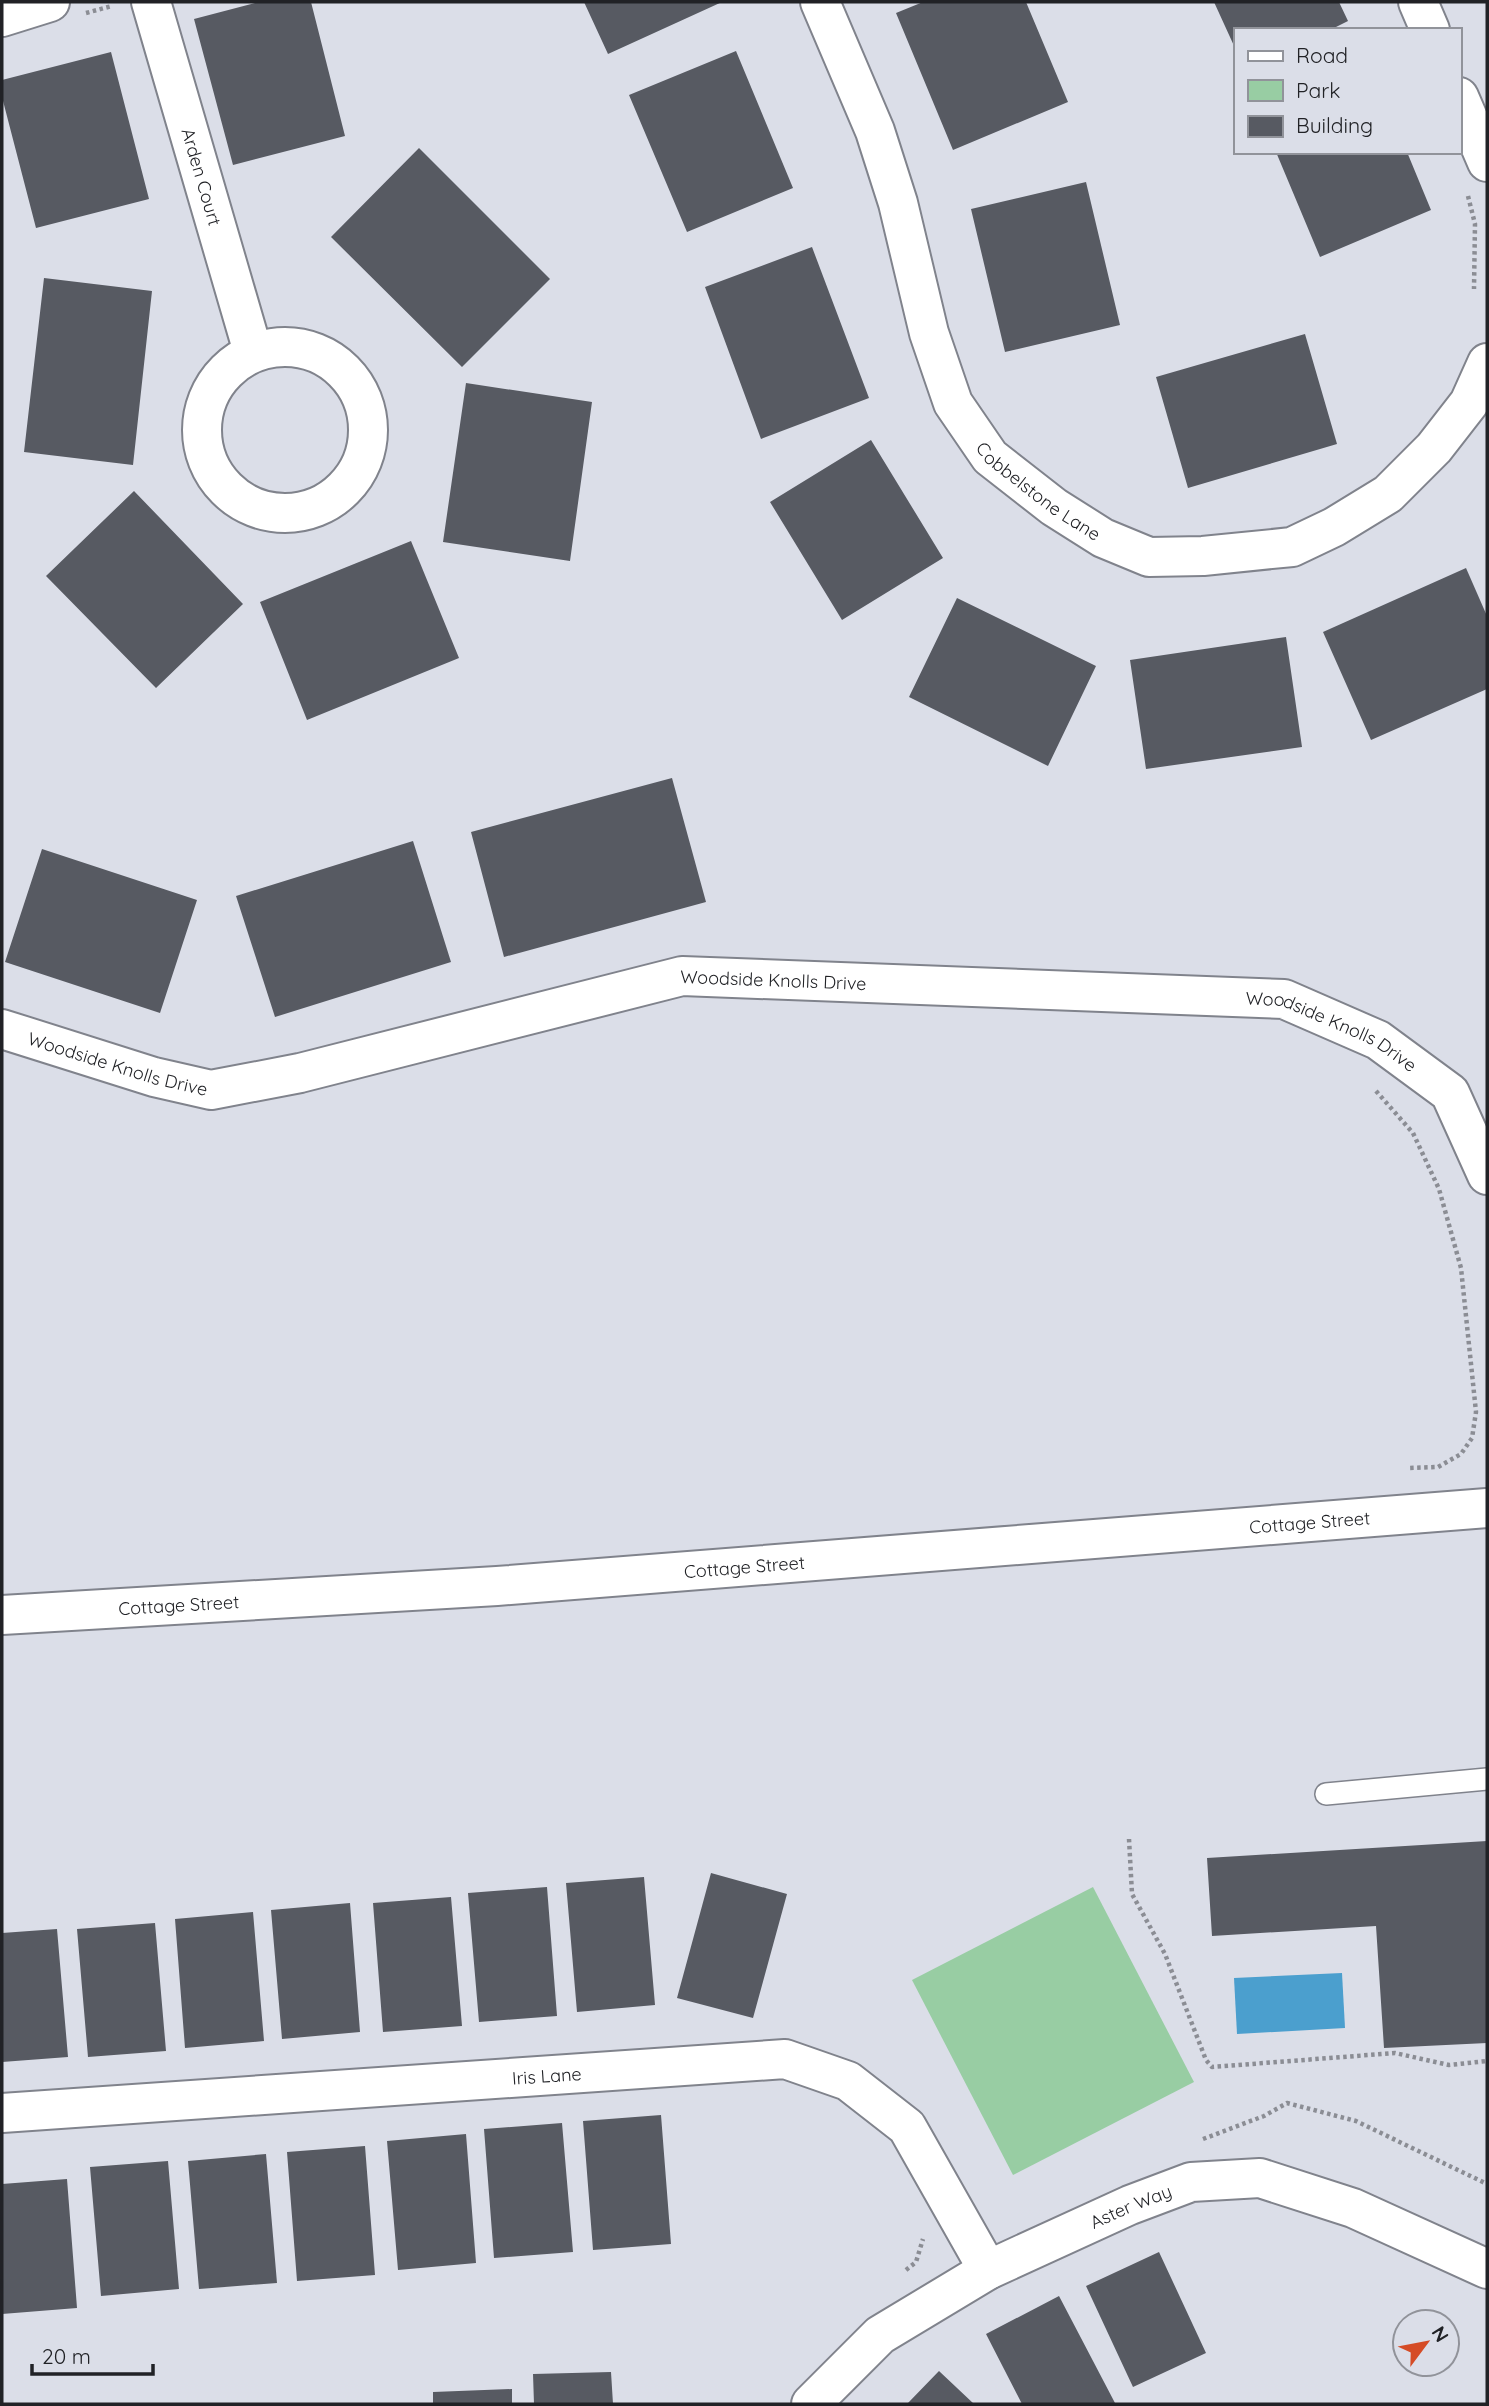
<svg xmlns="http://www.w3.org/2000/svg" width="1489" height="2406" font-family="Quicksand,sans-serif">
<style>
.green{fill:#98cda3}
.water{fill:#4b9fce}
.building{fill:#575a62}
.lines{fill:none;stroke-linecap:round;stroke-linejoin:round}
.service-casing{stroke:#80838c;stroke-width:24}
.minor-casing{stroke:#80838c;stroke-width:42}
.tertiary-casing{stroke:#80838c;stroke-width:42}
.path{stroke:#8b8d94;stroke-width:4.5;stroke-dasharray:3.5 3.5;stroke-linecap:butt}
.service{stroke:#fff;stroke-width:21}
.minor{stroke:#fff;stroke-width:38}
.tertiary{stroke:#fff;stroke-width:38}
.labels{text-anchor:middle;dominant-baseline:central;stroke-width:7;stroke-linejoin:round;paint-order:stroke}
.street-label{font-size:18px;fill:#212226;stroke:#dbdee8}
</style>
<rect width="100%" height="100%" fill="#dbdee8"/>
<path class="green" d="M1093,1887l101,195 -181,93 -101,-195z"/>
<path class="water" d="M1342,1973l3,55 -108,6 -3,-56z"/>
<path class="building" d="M259,2h52l34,134 -112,29 -39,-146z
M584,2h138l-114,52z
M923,2h103l42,100 -115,48 -57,-137z
M1214,2h125l9,19 -18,9h-95v18z
M736,51l57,137 -106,44 -58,-137z
M111,52l38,147 -113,29 -34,-131v-17z
M419,148l131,131 -88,88 -131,-130z
M1276,152h131l24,58 -111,47z
M1086,182l34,143 -115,27 -34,-143z
M812,247l57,151 -108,41 -56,-152z
M44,278l108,13 -19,174 -109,-13z
M1305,334l32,110 -149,44 -32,-111z
M466,383l126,19 -22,159 -127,-19z
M871,440l72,118 -101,62 -72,-118z
M134,491l109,113 -87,84 -110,-112z
M411,541l48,117 -152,62 -47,-118z
M1466,568l21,48v73l-116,51 -48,-108z
M957,598l139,68 -48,100 -139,-69z
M1286,637l16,110 -156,22 -16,-109z
M672,778l34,124 -202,55 -33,-125z
M413,841l38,121 -176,55 -39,-121z
M42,849l155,51 -37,113 -155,-51z
M1487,1841v202l-103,5 -8,-122 -164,10 -5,-78z
M711,1873l76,21 -34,124 -76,-20z
M644,1877l11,128 -78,7 -11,-129z
M547,1887l10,129 -78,6 -11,-129z
M451,1897l11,129 -79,6 -10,-129z
M350,1903l10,129 -78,7 -11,-129z
M253,1912l11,129 -79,7 -10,-129z
M155,1923l11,128 -78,6 -11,-128z
M57,1929l11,128 -66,5v-129z
M661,2115l10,129 -78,6 -10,-129z
M562,2123l11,129 -79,6 -10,-129z
M466,2134l10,129 -78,7 -11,-129z
M365,2146l10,129 -78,6 -10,-129z
M266,2154l11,129 -78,6 -11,-128z
M168,2161l11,128 -78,7 -11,-129z
M67,2179l10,129 -75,6v-130z
M1159,2252l47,101 -73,34 -47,-101z
M1059,2296l56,107 -1,1h-92l-36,-70z
M939,2371l35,33h-67z
M611,2372l2,32h-79l-1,-30z
M512,2389v15h-79v-12z"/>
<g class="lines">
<g class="service-casing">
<path id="service" d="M1326,1794l161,-15"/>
</g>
<g class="minor-casing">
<g id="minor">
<path id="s1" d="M151,2l102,350"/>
<path id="s2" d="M820,2l55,129 23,72 31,130 24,70 37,54 64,50 49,31 46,19 54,-1 89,-9 42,-20 54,-33 46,-46 35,-45 18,-40"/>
<path d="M1418,2l12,28"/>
<path d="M2,17l48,-15"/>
<path d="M1459,97l28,65"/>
<circle cx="285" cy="430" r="83"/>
<path id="s3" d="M2,1029l152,48 57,13 89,-17 382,-97 602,23 94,41 72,53 37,82"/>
<path id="s4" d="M2,2113l783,-54 63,22 59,46 81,143"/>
<path id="s5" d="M811,2404l69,-69 108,-65 142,-65 61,-23 69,-4 93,30 134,61"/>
</g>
</g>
<g class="tertiary-casing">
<g id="tertiary">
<path id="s6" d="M2,1615l495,-29 990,-78"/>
</g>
</g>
<path class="path" d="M86,13l26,-7
M1468,196l7,28 -1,65
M1376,1091l37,42 26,56 22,79 15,144 -4,26 -11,16 -23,13 -28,1
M1129,1839l3,55 33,60 41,106 6,7 183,-14 54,12 38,-4
M1203,2139l61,-23 23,-13 69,18 131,63
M906,2270l10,-8 7,-23"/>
<use href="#service" class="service"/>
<use href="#minor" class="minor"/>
<use href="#tertiary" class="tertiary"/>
</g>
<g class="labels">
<g class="street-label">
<text stroke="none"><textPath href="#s1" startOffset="182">Arden Court</textPath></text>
<text stroke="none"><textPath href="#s2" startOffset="548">Cobbelstone Lane</textPath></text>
<text stroke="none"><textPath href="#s3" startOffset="794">Woodside Knolls Drive</textPath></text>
<text stroke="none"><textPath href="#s3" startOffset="1360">Woodside Knolls Drive</textPath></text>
<text stroke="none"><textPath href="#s3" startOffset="121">Woodside Knolls Drive</textPath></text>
<text stroke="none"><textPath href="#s6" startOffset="1311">Cottage Street</textPath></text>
<text stroke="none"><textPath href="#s6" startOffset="744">Cottage Street</textPath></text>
<text stroke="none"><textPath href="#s6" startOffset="177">Cottage Street</textPath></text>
<text stroke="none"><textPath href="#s4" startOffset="546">Iris Lane</textPath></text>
<text stroke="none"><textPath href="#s5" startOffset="380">Aster Way</textPath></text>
</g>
</g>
<rect width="1489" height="2406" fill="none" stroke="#212226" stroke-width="7"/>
<rect x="1234" y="28" width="228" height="126" fill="#dbdee8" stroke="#91939a" stroke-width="2"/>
<rect x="1248" y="51" width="35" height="10" fill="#ffffff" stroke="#91939a" stroke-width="2"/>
<text x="1296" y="63" font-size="21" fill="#212226">Road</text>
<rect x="1248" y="80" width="35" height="21" fill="#98cda3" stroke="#91939a" stroke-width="2"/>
<text x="1296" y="98" font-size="21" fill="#212226">Park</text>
<rect x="1248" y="116" width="35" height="21" fill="#575a62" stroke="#91939a" stroke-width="2"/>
<text x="1296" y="133" font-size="21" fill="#212226">Building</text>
<g transform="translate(1426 2343) rotate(58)"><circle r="33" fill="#dbdee8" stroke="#91939a" stroke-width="2"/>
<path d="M0-5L12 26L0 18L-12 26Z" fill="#d54c26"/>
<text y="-10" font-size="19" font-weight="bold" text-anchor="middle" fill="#212226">N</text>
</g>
<path d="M32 2364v10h121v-10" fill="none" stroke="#212226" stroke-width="3.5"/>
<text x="42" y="2364" font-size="21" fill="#212226" stroke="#dbdee8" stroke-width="5" paint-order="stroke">20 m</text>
</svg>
